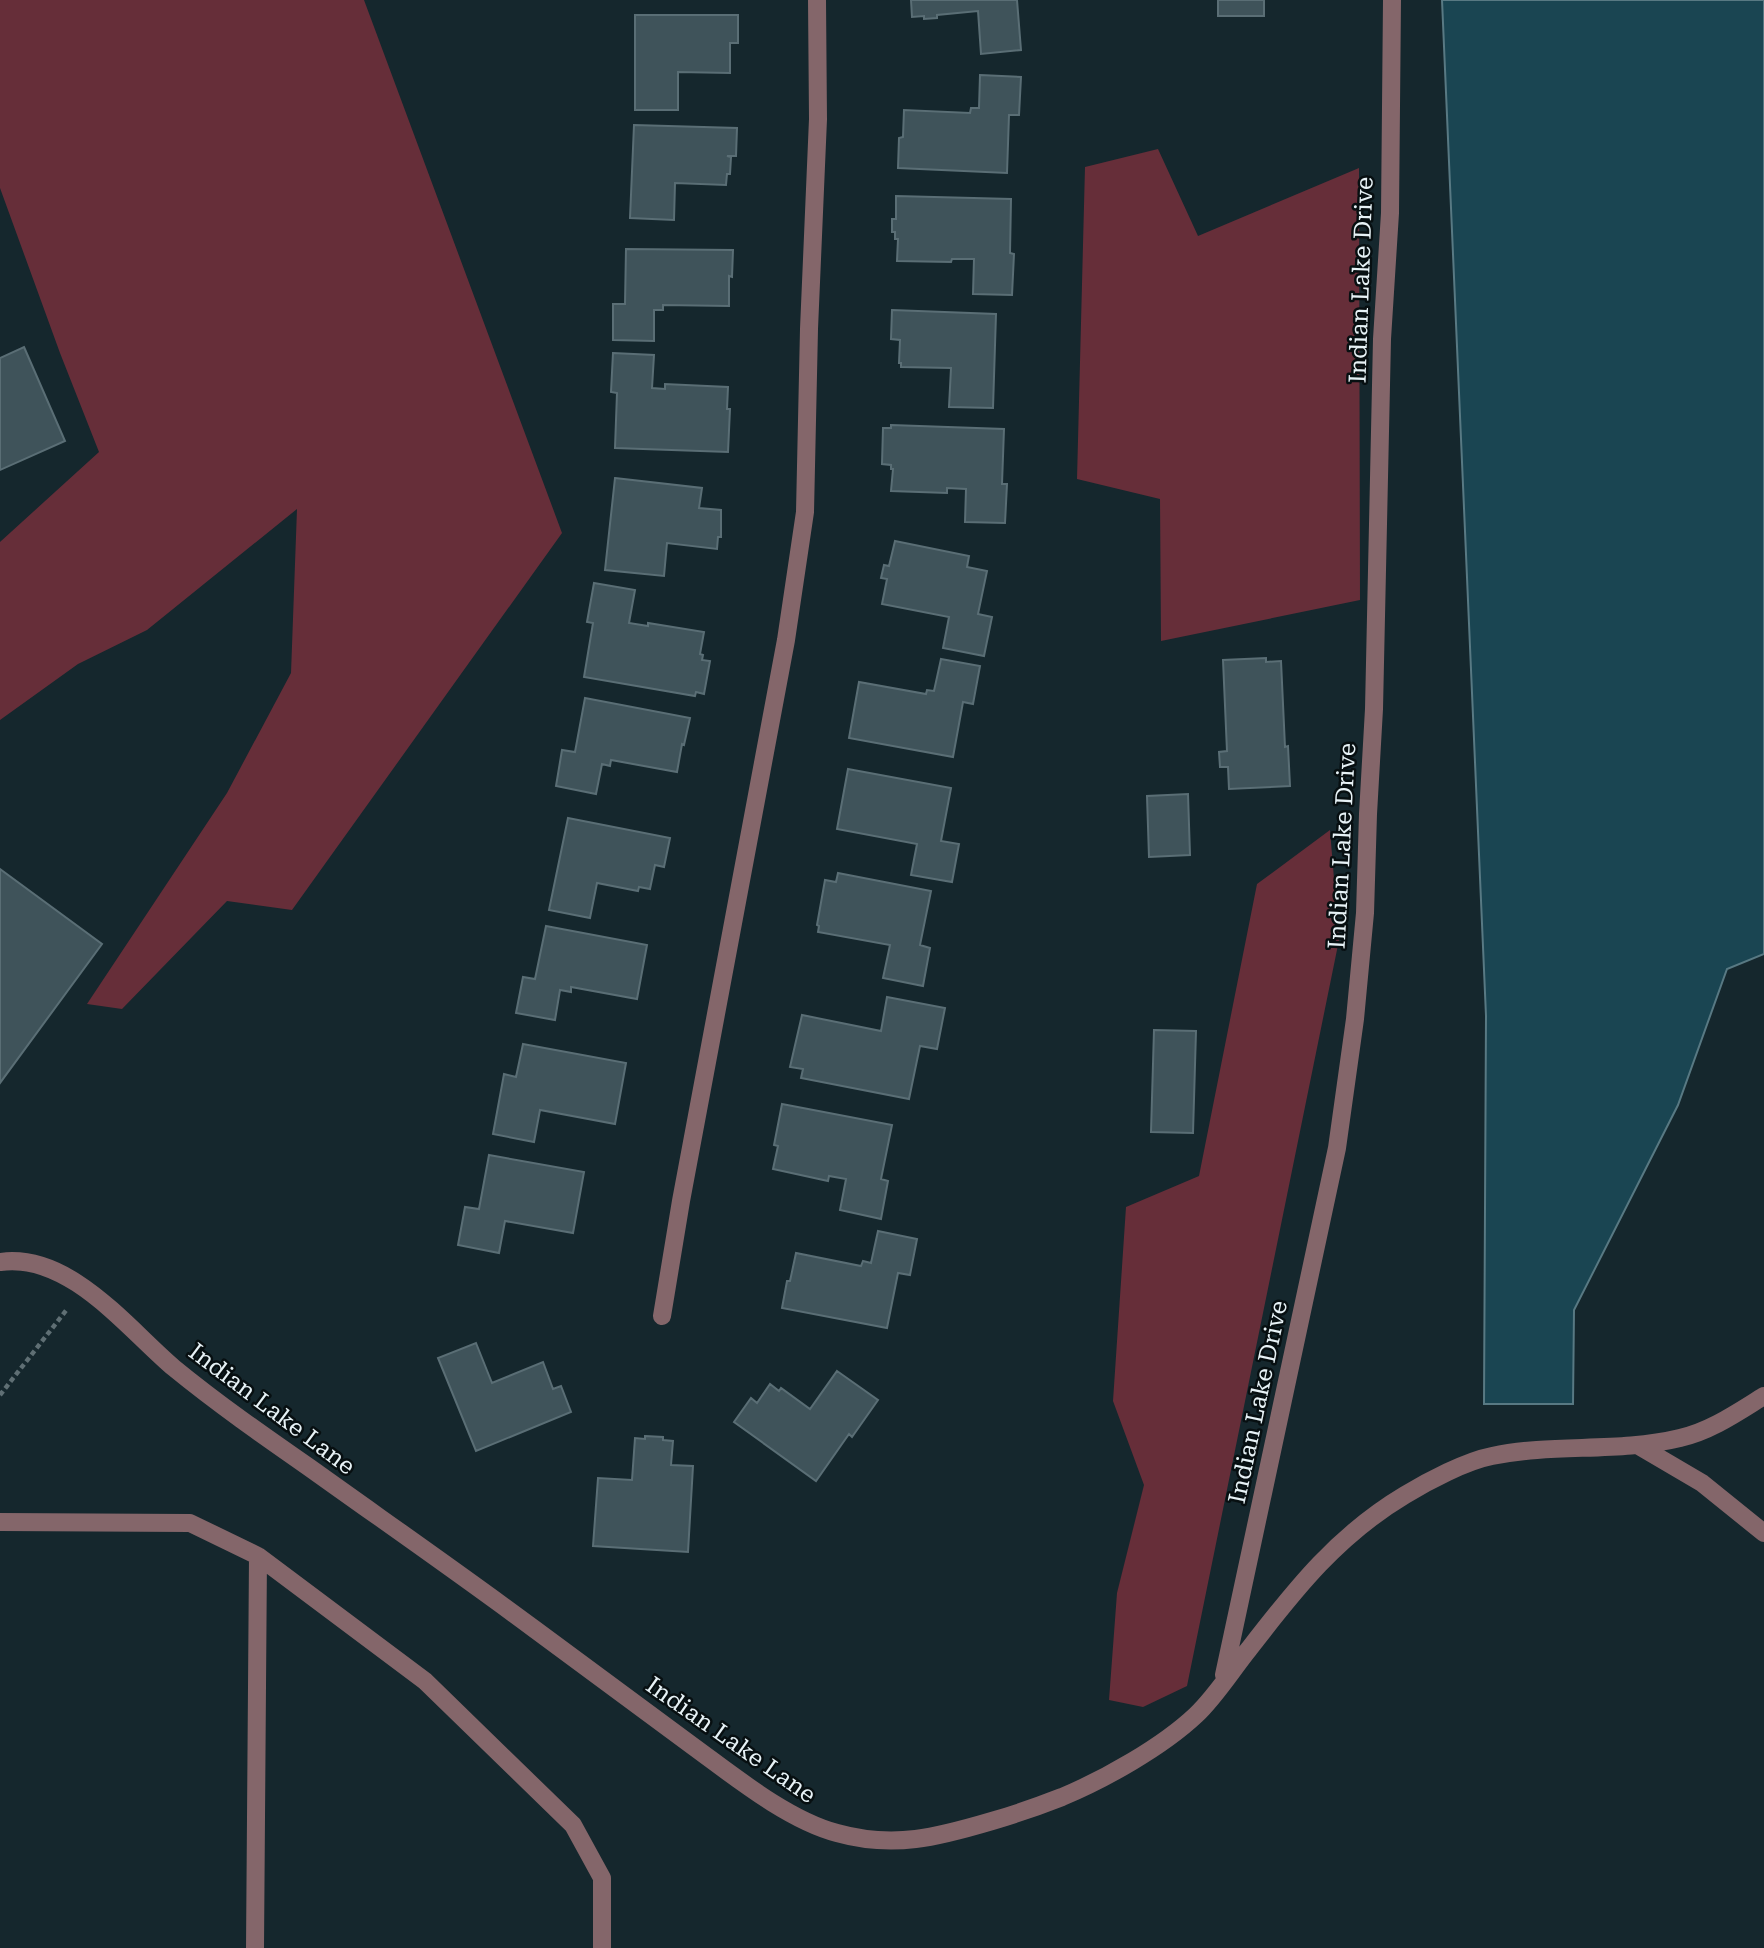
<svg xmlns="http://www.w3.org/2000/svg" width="1764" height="1948" font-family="'Roboto Serif',serif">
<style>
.green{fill:#662e39}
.water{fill:#1a4552;stroke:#587983;stroke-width:2}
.building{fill:#3f535a;stroke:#5a6e75;stroke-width:2}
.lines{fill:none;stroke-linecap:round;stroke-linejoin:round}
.path{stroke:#5f6f74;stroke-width:4.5;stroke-dasharray:5 3.5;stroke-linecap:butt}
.service{stroke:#84666a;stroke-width:18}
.minor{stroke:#84666a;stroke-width:18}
.labels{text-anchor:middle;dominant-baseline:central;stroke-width:5;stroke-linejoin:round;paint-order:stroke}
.street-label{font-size:24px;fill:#e7f2f6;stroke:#070f11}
</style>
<rect width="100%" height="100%" fill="#15272d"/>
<path class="green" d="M0,0h364l198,533 -270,377 -65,-9 -105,108 -35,-5 140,-211 64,-120 6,-164 -150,121 -69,34 -78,56v-178l99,-90 -39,-99 -60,-165z
M1158,149l40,87 161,-68 1,432 -199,41 -1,-142 -83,-20 8,-312z
M1330,830l9,110 -152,746 -44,21 -34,-7 8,-107 27,-108 -31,-84 13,-194 73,-31 58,-292z"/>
<path class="water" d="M1442,0h322v954l-37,15 -49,136 -104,205 -1,94h-89l2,-388z"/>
<path class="building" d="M911,0h106l4,50 -40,4 -3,-43 -41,4v3l-13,1v-3l-12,1z
M1218,0h46v16h-46z
M635,15h103v28h-8v30l-52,-1v38h-43z
M980,75l41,2 -2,38h-10l-2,58 -109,-5 1,-30 4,-1 1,-27 66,3 1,-5h8z
M634,125l103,3 -1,28h-9l4,1 -1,17h-3l-1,11 -51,-2 -1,37 -44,-2z
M896,196l115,3 -1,54 4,1 -2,41 -39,-1 1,-35h-22l-1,3 -54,-1 1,-22h-3v-7h-3v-13h4z
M626,249l107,1 -1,27 -3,-1v30l-66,-1v5h-9v31l-41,-1v-36h12z
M892,310l104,4 -3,94 -44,-1 2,-39 -50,-1v-4h-2l1,-23 -9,-1z
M24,347l41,94 -65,29v-112z
M613,353l41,2 -2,33 13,1v-5l63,3 -1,22h3l-2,43 -113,-4 2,-55 -6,-1z
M891,425l113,4 -2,55h5l-2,39 -40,-1 1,-33 -19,-1v5l-56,-2 2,-22h-2v-4l-9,-1 1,-36h8z
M615,478l87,10 -3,20 22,2v27h-3l-1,12 -50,-6 -3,33 -59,-6z
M895,541l74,15 -2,11 20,4 -9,43 14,3 -8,39 -41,-8 6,-31 -67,-13 5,-25 -6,-1 3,-13 5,1z
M594,583l41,7 -6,33 19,3v-3l56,9 -4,22 3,1 -1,5 8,1 -6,33 -8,-2 -1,4 -111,-19 9,-54 -6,-1z
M1266,658v4l15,-1 4,86 3,-1 2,40 -61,3 -1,-22h-8l-1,-15 8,-1 -4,-91z
M941,659l39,7 -7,38 -10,-2 -10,55 -104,-19 10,-56 67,12 1,-4 7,1z
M585,698l105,20 -6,27 -2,-1 -5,28 -66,-12 -1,6 -8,-2 -6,30 -40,-8 6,-36 13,2z
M848,769l103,19 -10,53 18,3 -7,38 -41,-7 6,-31 -80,-15z
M1188,794l2,61 -41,2 -2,-61z
M568,818l102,20 -6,29 -9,-2 -5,24 -11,-2 -1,4 -41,-8 -7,35 -41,-8z
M0,869l102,75 -102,139z
M838,873l93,18 -11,54 10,3 -7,38 -40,-8 7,-33 -72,-13 1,-6 -2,-1 8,-45 11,2z
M546,926l101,19 -10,54 -66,-12v5l-11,-2 -5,30 -39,-7 7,-36 12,2z
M887,997l58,11 -8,41 -17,-3 -11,53 -108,-21 2,-9 -13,-2 12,-52 79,16z
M1154,1030l42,1 -3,102 -42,-1z
M523,1044l103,19 -11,61 -75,-14 -6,32 -41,-8 11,-60 12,3z
M782,1104l110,21 -11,54 7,2 -7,38 -41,-9 6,-31 -17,-3 -1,5 -55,-12 5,-23 -4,-1z
M489,1155l95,17 -11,61 -68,-12 -6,32 -41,-8 7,-38 14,2z
M878,1231l39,8 -7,36 -12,-2 -11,55 -105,-20 5,-27h3l6,-28 65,13 2,-5 8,2z
M476,1343l16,40 51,-21 10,27 8,-3 10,26 -95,39 -38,-93z
M837,1371l41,29 -26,37 -3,-3 -33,47 -82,-59 17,-24 6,5 13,-19 9,7 2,-3 29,21z
M645,1436l18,1v3l10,1 -2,24 22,1 -5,86 -95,-6 5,-68 34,2 3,-42 10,1z"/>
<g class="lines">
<path class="path" d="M0,1395l68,-87"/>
<path class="service" d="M0,1522l190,1 68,33 167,125 148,144 29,53v70
M255,1948l3,-392"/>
<path class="minor" d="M0,1262c69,-10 127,66 174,106 44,36 90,68 136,100 74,53 149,105 223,160 53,39 107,79 161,119 41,30 94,73 143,86 57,16 101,4 155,-12 24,-7 47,-15 70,-24 43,-18 100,-50 134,-82 20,-19 36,-45 53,-66 47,-61 89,-114 156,-154 23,-14 61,-34 87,-39 62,-13 126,-3 188,-18 31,-7 58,-26 84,-42
M662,1316l19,-115 105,-561 19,-128 4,-183 9,-210 -1,-119
M1639,1446l63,37 62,50
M1224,1675l113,-527 18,-129 10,-106 3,-99 6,-105 8,-370 8,-126 2,-213"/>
</g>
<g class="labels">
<g class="street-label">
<text transform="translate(1361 280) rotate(-88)">Indian Lake Drive</text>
<text transform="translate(1342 846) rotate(-87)">Indian Lake Drive</text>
<text transform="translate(1258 1402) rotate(-78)">Indian Lake Drive</text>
<text transform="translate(272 1409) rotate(37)">Indian Lake Lane</text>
<text transform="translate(731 1740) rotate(35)">Indian Lake Lane</text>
</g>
</g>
</svg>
